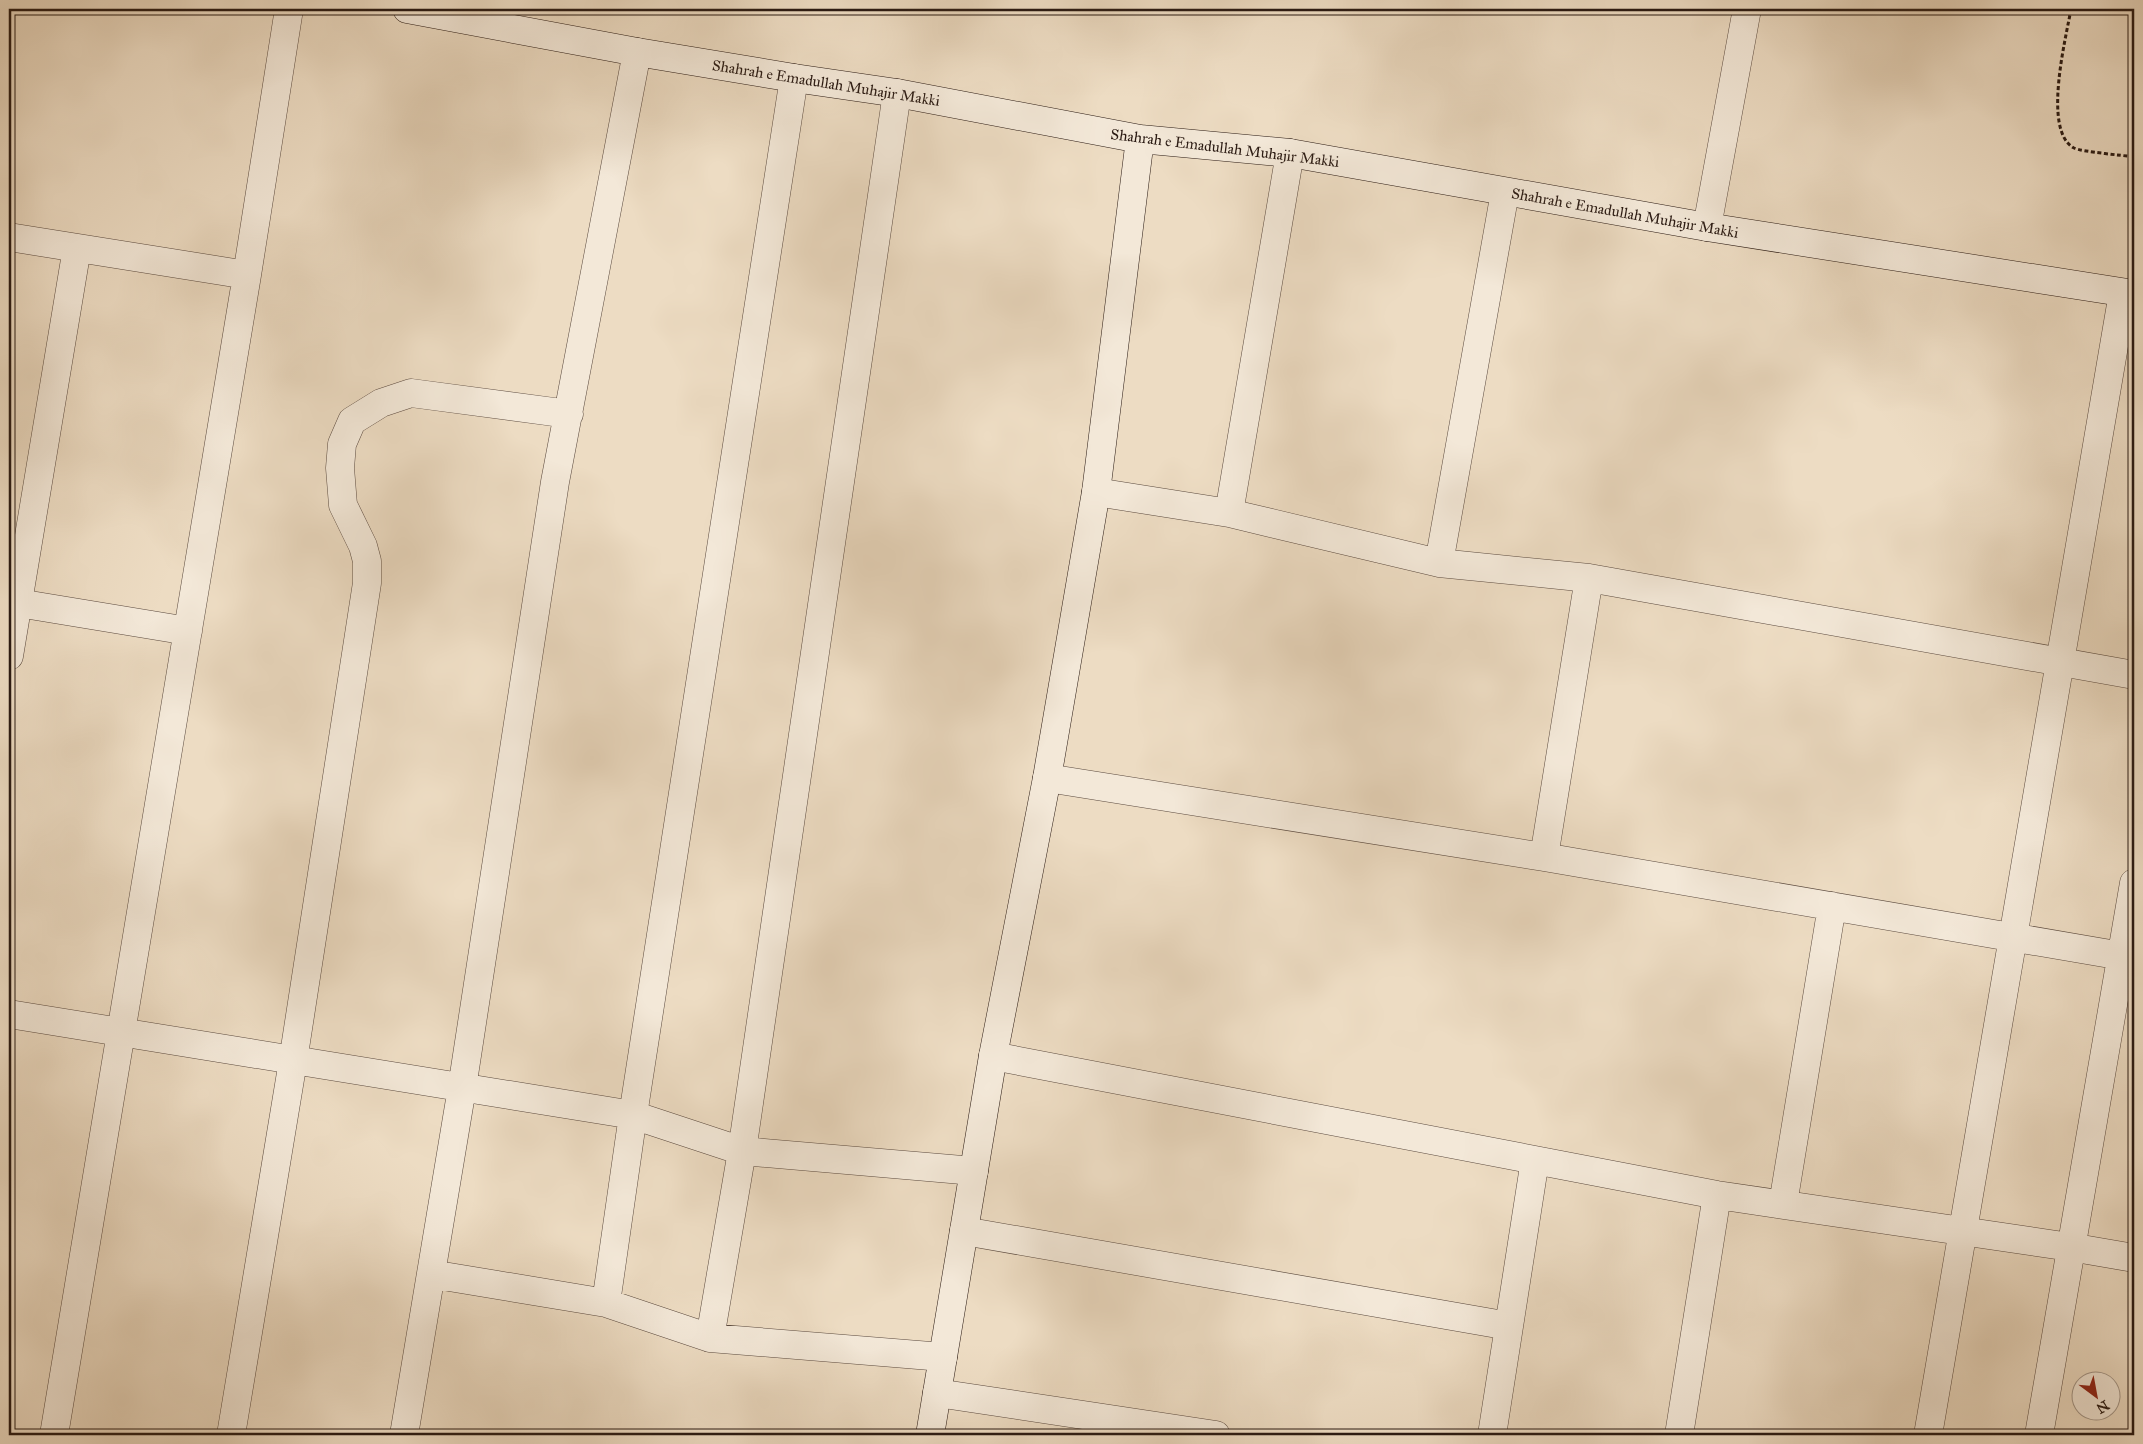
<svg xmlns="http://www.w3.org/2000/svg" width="2143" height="1444" font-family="'IM FELL Great Primer',serif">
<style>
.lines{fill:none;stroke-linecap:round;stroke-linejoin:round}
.street-casing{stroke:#5b4a3f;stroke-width:29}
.secondary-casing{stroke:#2a1a13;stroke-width:29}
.path{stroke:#2a1a13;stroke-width:3;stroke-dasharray:4 2.5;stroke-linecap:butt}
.street{stroke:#f3e8d8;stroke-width:28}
.secondary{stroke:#f3e8d8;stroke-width:28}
.labels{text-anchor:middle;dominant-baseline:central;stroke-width:4;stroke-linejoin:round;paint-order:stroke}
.street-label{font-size:15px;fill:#2a1a13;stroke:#f3e8d8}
</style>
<rect width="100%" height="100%" fill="#eddcc3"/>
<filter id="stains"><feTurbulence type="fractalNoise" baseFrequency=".004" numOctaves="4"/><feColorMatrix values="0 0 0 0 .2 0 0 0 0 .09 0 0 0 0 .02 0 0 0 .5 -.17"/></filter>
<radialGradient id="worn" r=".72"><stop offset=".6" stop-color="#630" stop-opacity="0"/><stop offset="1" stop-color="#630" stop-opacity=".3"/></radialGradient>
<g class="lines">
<g class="street-casing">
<path id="street" d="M1707,227l40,-218
M9,237l238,38
M1096,492l133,21 210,50 150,15 545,97
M1229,513l61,-360
M1439,563l66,-371
M18,603l170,28
M9,656l68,-408
M1047,778l497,79 578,99
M1544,857l45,-279
M9,1014l624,101 109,36 232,20
M993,1056l724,139 353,52 64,11
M1783,1204l49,-298
M964,1231l545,95
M431,1274l175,29 104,35 233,19
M606,1303l27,-188 161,-1037
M710,1338l32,-187 155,-1058
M937,1393l279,42
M54,1435l193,-1160 42,-266
M231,1435l62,-374 74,-478v-22l-4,-15 -20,-41 -3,-37 2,-24 10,-23 29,-18 30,-10 158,21
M404,1435l58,-347 93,-606 82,-430
M1492,1435l43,-275
M1679,1435l38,-240
M1928,1435l195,-1142
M2039,1435l95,-552"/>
</g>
<g class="secondary-casing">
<path id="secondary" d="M407,9l230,43 157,26 103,15 243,46 150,14 417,74 427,67
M930,1435l63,-379 54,-278 49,-286 44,-353"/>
</g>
<path class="path" d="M2071,9c-5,29 -29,122 3,139 8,4 48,7 60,9"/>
<use href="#street" class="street"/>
<use href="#secondary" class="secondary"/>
</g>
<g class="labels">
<g class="street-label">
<text transform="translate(826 83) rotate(9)">Shahrah e Emadullah Muhajir Makki</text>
<text transform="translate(1225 148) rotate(7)">Shahrah e Emadullah Muhajir Makki</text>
<text transform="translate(1625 213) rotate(10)">Shahrah e Emadullah Muhajir Makki</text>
</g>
</g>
<rect width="2143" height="1444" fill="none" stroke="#eddcc3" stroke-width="30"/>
<rect x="10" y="10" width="2123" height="1424" fill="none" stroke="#2a1a13" stroke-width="2.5"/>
<rect x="15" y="15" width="2113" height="1414" fill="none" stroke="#2a1a13"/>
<g transform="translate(2096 1396) rotate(148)"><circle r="24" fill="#f3e8d8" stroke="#a39689"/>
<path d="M0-4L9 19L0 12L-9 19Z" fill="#8f2418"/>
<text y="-8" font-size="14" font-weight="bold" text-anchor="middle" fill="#2a1a13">N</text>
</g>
<rect width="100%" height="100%" filter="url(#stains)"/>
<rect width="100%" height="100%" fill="url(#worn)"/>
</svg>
